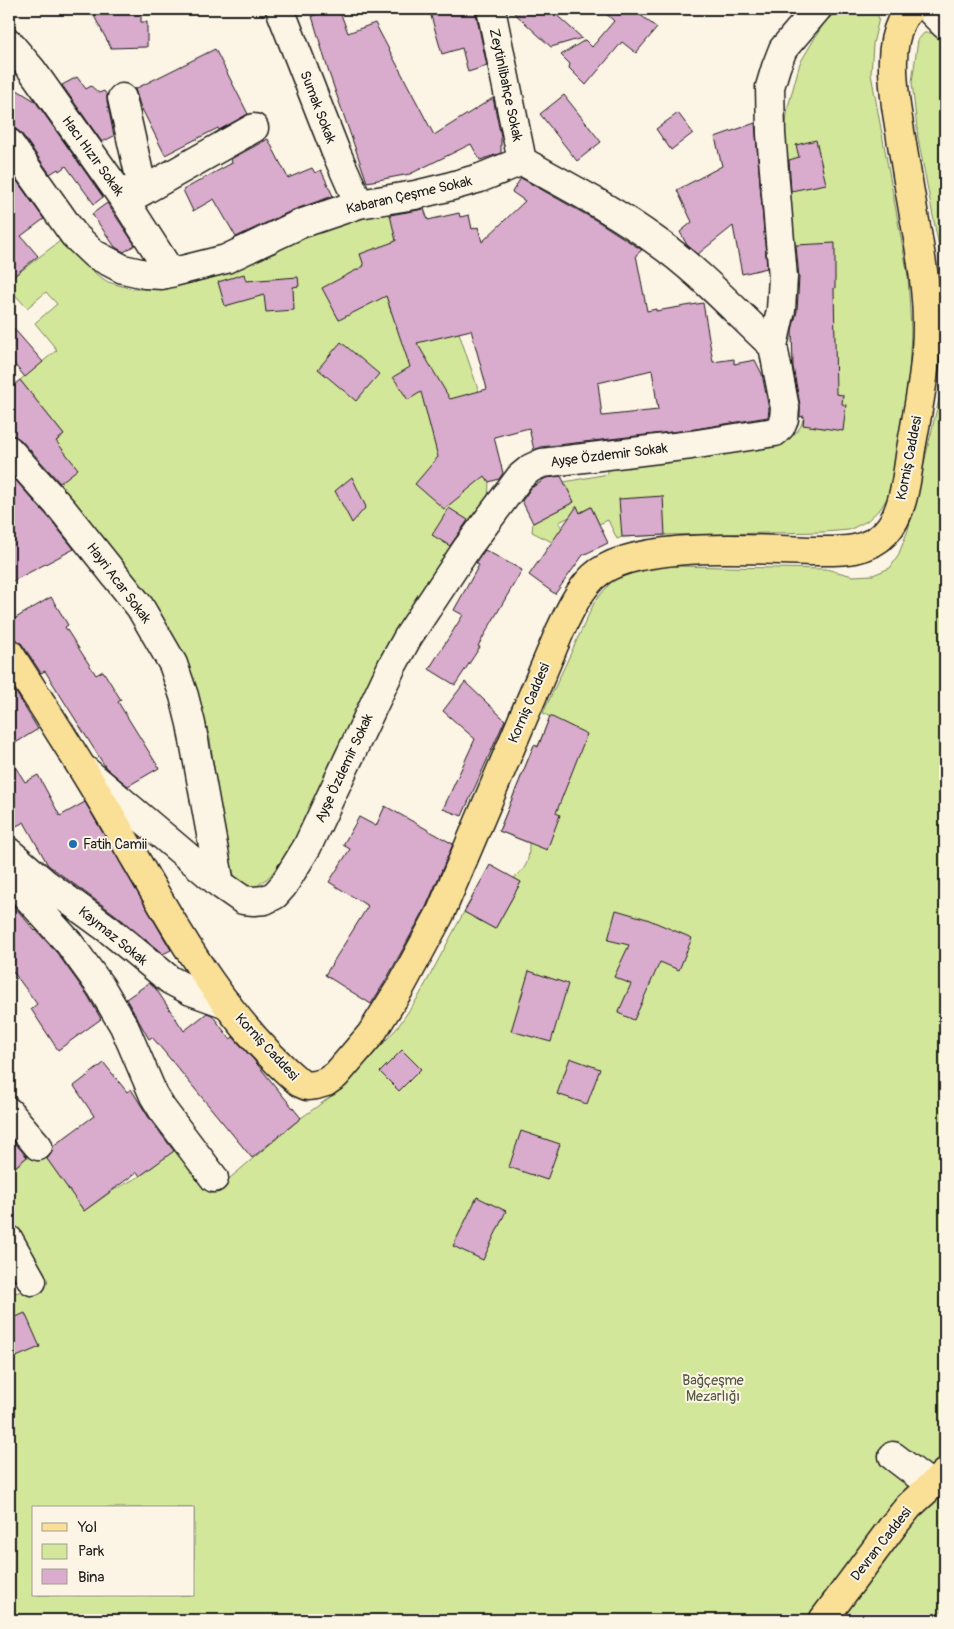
<svg xmlns="http://www.w3.org/2000/svg" width="954" height="1629" font-family="Pangolin,sans-serif">
<style>
.green{fill:#d3e79b;stroke:#78825c;fill-rule:evenodd}
.building{fill:#d9abcc;stroke:#1c1c1c;fill-rule:evenodd}
.lines{fill:none;stroke-linecap:round;stroke-linejoin:round}
.minor-casing{stroke:#1c1c1c;stroke-width:31}
.major-casing{stroke:#1c1c1c;stroke-width:31}
.minor{stroke:#fcf5e5;stroke-width:28}
.major{stroke:#fadf96;stroke-width:28}
.poi-dot{fill:#1f6fb2;stroke:#fcf5e5;stroke-width:2}
.labels{text-anchor:middle;dominant-baseline:central;stroke-width:4;stroke-linejoin:round;paint-order:stroke}
.street-label{font-size:14px;fill:#1c1c1c;stroke:#fcf5e5}
.poi-label{font-size:14px;fill:#1c1c1c;stroke:#fcf5e5;text-anchor:start}
.park-label{font-size:14px;fill:#535942;stroke:#fcf5e5}
</style>
<rect width="100%" height="100%" fill="#fcf5e5"/>
<filter id="ink" filterUnits="userSpaceOnUse"><feTurbulence type="fractalNoise" baseFrequency=".02" numOctaves="2"/><feDisplacementMap in="SourceGraphic" scale="10" xChannelSelector="R" yChannelSelector="G"/><feConvolveMatrix kernelMatrix="1 2 1 2 8 2 1 2 1" color-interpolation-filters="sRGB"/></filter>
<g filter="url(#ink)">
<path class="green" d="M842,9h24l8,2 5,7 -6,26 -2,30 37,202 3,55 -4,90 -15,69 -11,18 -14,13 -18,9 -25,2 -159,3 -43,2 -5,2 -9,-19 -9,4 -8,-17 -32,15 16,36 -19,-14 -24,-12 1,-9 41,-21 -10,-20 44,-8v-12l157,-16c20,-6 36,-8 39,-32l-9,-1 4,-24 -6,-1 -1,-68 -8,-180 4,-33 12,-44 25,-42z
M924,33h10l11,7v1580h-936v-326l33,-7 -10,-25 -23,-40v-52h3l19,-16 12,-1 41,58 28,-20 28,-15 35,-26 36,44 90,-76 42,-30 54,-60 22,-32 45,-84 31,17 26,-47 -7,-4c14,-11 15,-18 15,-35l-30,-12 35,-86 4,1 12,-29 -7,-4 52,-112 18,-21 28,-10 34,-4 151,3 27,7 20,-1 17,-7 8,-12 10,-26 35,-147 1,-89 -2,-31 -24,-125 -6,-56 6,-42zM34,1508h160v87h-160z
M423,205l5,16 -39,85 2,6 60,-15 8,36 20,59 -10,47 20,43 -1,18 -99,141 -94,203 -25,32 -13,10 -13,1 -7,-6 -4,-9 -14,-68 -9,-65 -10,-37 -21,-52 -148,-189 33,-26 -44,-55 37,-30 -22,-27 22,-19 -11,-12 -19,16 -18,-20v-8l55,-42 32,36 12,8 24,7h25l39,-7 52,-22 13,-2 15,-5 17,-13 67,-22z"/>
<path class="building" d="M331,9h8l9,24 27,-10 59,112 59,-37 8,39v16l-21,7 -9,-16 -61,30 -43,8 -38,-109 -17,-57z
M429,9h46l12,57 -19,6 -6,-24 -20,6z
M510,9h40l32,29 -31,9z
M601,9h32l24,19 -21,25 -14,-11 -36,43 -17,-17 1,-4 -9,-9 24,-15 7,7 22,-26z
M141,13v9h6v25l-36,1 -18,-34z
M215,49l33,65 -29,16 -1,-2 -53,27 -25,-50 -5,-16z
M77,77l9,12 5,-3 8,7 5,-2 3,4v6l7,35 -12,6 -40,-57z
M9,85l26,16 68,96 -9,7 -28,-38 -7,5 -1,-2 -8,5 -28,-40 -6,-5 -7,-1z
M564,95l37,47 -24,19 -37,-47z
M678,113l15,20 -22,17 -15,-21z
M755,123l12,145 -25,6 -9,-48 -35,28 -11,-9 -7,-13 12,-10 -15,-32 45,-24 -7,-29z
M268,139l20,39 24,-10 3,5 6,-3 12,26 -40,14 -57,27 -22,-38 -21,12 -10,-21 49,-27 -1,-4z
M816,140l10,44 -35,7 -2,-31 10,-3 -3,-12z
M9,170l35,49 -23,17 17,20 -29,24z
M521,178l78,44 43,28 -6,5 11,56 9,-2v2l47,-8 10,59 21,-3v5l21,-4 7,14 7,35 -1,8 -79,13 -149,17 -6,3 -5,-22 -35,9 9,36 -4,6 -10,3 -4,-6 -41,33 -29,-25 23,-27 -17,-65 -13,8 -15,-23 17,-10 -24,-71 -47,24 -17,-32 42,-22 -4,-12 36,-13 -6,-26 34,-6 4,11 31,-7 1,4 9,-2 3,14 6,-2 4,15 43,-41 -13,-9zM471,330l16,59 -37,10 -33,-56zM652,370l6,40 -56,6 -4,-33z
M107,203l28,42 -11,7 -9,-5 -23,-33z
M835,243v45h-1l2,106 7,1 -1,9 4,1 -3,26 -40,-6 1,-9 -4,1v-12l-7,-38 -1,-37 5,-19 2,-33 -3,-33z
M244,274l2,7 52,-4 1,9 -6,1 1,23 -28,2 -2,-17 -39,11 -7,-24z
M9,323l34,39 -18,15 -16,-19z
M341,342l38,32 -23,27 -38,-32z
M20,380l44,55 -8,6 22,28 -18,14 -39,-43 -12,-7v-44z
M9,473l41,46 24,30 -65,34z
M561,476l13,26 -41,21 -11,-22 9,-13 10,-6v-1l5,-3z
M352,477l14,30 -14,16 -17,-32z
M663,496l2,39 -43,2 -3,-38z
M577,506l3,7 11,-6 17,36 -25,12 -28,39 -26,-19z
M449,508l19,12 -18,26 -18,-11z
M485,550l37,20 -44,76 2,1 -25,38 -26,-16 34,-54 -9,-5 25,-45 -3,-2z
M51,597l17,28 -3,2 31,48 7,-4 18,29 -3,2 41,66 -31,18 -22,-18 -61,-97 -4,2 -19,-29 -6,-5 -7,-2v-15z
M9,681l29,48 -29,18z
M465,682l40,38 -43,96 -19,-7 32,-70 -32,-28z
M550,716l37,18 -31,79 4,2 -13,35 -48,-19 35,-86 4,2z
M9,757l16,25 13,-7 22,41 25,-14 86,148 -8,4 -46,-38 -69,-51 -24,-43 -15,8z
M385,806l68,38 -27,63 -40,73 -15,24 -46,-29 43,-69 -39,-24 21,-33 -7,-4 16,-28 17,9z
M490,865l31,17 -26,47 -31,-17z
M9,900l26,31 1,-1 21,23 31,43 13,23 -43,31 -27,-41 6,-5 -28,-38z
M616,910l31,9 45,19 -13,32 -19,-8 -26,58 -16,-7 13,-29 -17,-7 15,-32 -21,-5z
M529,971l39,13 -17,58 -40,-11z
M149,983l7,6 28,42 23,-18 5,2 18,24 3,-2 20,22 48,59 -49,40 -100,-121 -3,2 -8,-14 -15,-26z
M402,1050l19,19 -22,22 -19,-19z
M570,1058l30,11 -13,35 -30,-10z
M104,1063l23,29 4,-3 18,29 25,33 -34,25 -3,-4 -53,39 -37,-52 5,-7 1,-6 41,-30 -20,-30z
M521,1131l39,13 -13,36 -38,-13z
M9,1136l18,21 -18,15z
M477,1197l29,14 -23,49 -30,-14z
M25,1313l15,34 -31,13v-40z"/>
<g class="lines">
<g class="minor-casing">
<path id="minor" d="M280,9l55,141 24,54
M491,9l31,152
M929,9l16,16
M9,43l23,27 93,131 46,72
M122,98l21,93
M9,143l65,92 20,19 29,15 22,5 17,1 64,-16 74,-35 59,-20 56,-9 33,-8 32,-9 42,-17
M522,161c45,25 92,49 134,80 43,30 79,70 117,105
M125,201l129,-73
M9,450l53,59 78,98 33,57 11,32 7,28 29,160
M85,770l135,114 23,16 11,1 11,-1 10,-5 8,-9 24,-39 85,-181 16,-29 59,-89 53,-71 11,-9 11,-5 149,-18 84,-13 6,-6 3,-7 1,-11 -12,-62 8,-36 2,-33 -12,-143 -1,-47 6,-20 7,-18 34,-40
M9,852l36,31 63,46 62,51 21,11 36,13
M9,873l10,15 50,55 32,44 23,39 30,70 8,13 52,69
M9,1112l29,34
M9,1240l23,41
M893,1456l38,29"/>
</g>
<g class="major-casing">
<path id="major" d="M9,653c39,60 77,119 112,181 51,88 100,182 179,249l7,3 9,-1 10,-3 10,-7 35,-41 29,-46 40,-74 120,-283c9,-19 18,-39 33,-54 40,-38 167,-27 221,-26 25,0 52,2 71,-18 19,-19 22,-58 26,-84 7,-40 16,-82 16,-124 0,-35 -6,-69 -12,-104 -7,-38 -13,-77 -19,-115 -3,-27 -7,-59 5,-84 2,-5 6,-9 9,-13
M823,1620l70,-94 16,-20 36,-33"/>
</g>
<use href="#minor" class="minor"/>
<use href="#major" class="major"/>
</g>
</g>
<circle class="poi-dot" cx="73" cy="844" r="5"/>
<g class="labels">
<g class="street-label">
<text transform="translate(506 85) rotate(78)">Zeytinlibahçe Sokak</text>
<text transform="translate(318 107) rotate(69)">Sumak Sokak</text>
<text transform="translate(93 156) rotate(54)">Hacı Hızır Sokak</text>
<text transform="translate(409 195) rotate(-13)">Kabaran Çeşme Sokak</text>
<text transform="translate(609 455) rotate(-7)">Ayşe Özdemir Sokak</text>
<text transform="translate(909 458) rotate(-79)">Korniş Caddesi</text>
<text transform="translate(119 583) rotate(53)">Hayri Acar Sokak</text>
<text transform="translate(529 703) rotate(-67)">Korniş Caddesi</text>
<text transform="translate(344 768) rotate(-65)">Ayşe Özdemir Sokak</text>
<text transform="translate(113 936) rotate(39)">Kaymaz Sokak</text>
<text transform="translate(267 1047) rotate(47)">Korniş Caddesi</text>
<text transform="translate(881 1544) rotate(-52)">Devran Caddesi</text>
</g>
<g class="poi-label">
<text x="83" y="844">Fatih Camii</text>
</g>
<g class="park-label">
<text x="713" y="1380">Bağçeşme<tspan x="713" dy="16">Mezarlığı</tspan></text>
</g>
</g>
<rect width="954" height="1629" fill="none" stroke="#fcf5e5" stroke-width="30"/>
<rect x="15" y="15" width="924" height="1599" fill="none" stroke="#1c1c1c" stroke-width="2" filter="url(#ink)"/>
<rect x="32" y="1506" width="162" height="90" fill="#fcf5e5" stroke="#a29e95"/>
<rect x="42" y="1523" width="25" height="8" fill="#fadf96" stroke="#a29e95"/>
<text x="78" y="1532" font-size="15" fill="#1c1c1c">Yol</text>
<rect x="42" y="1544" width="25" height="15" fill="#d3e79b" stroke="#a29e95"/>
<text x="78" y="1556" font-size="15" fill="#1c1c1c">Park</text>
<rect x="42" y="1569" width="25" height="15" fill="#d9abcc" stroke="#a29e95"/>
<text x="78" y="1582" font-size="15" fill="#1c1c1c">Bina</text>
</svg>
